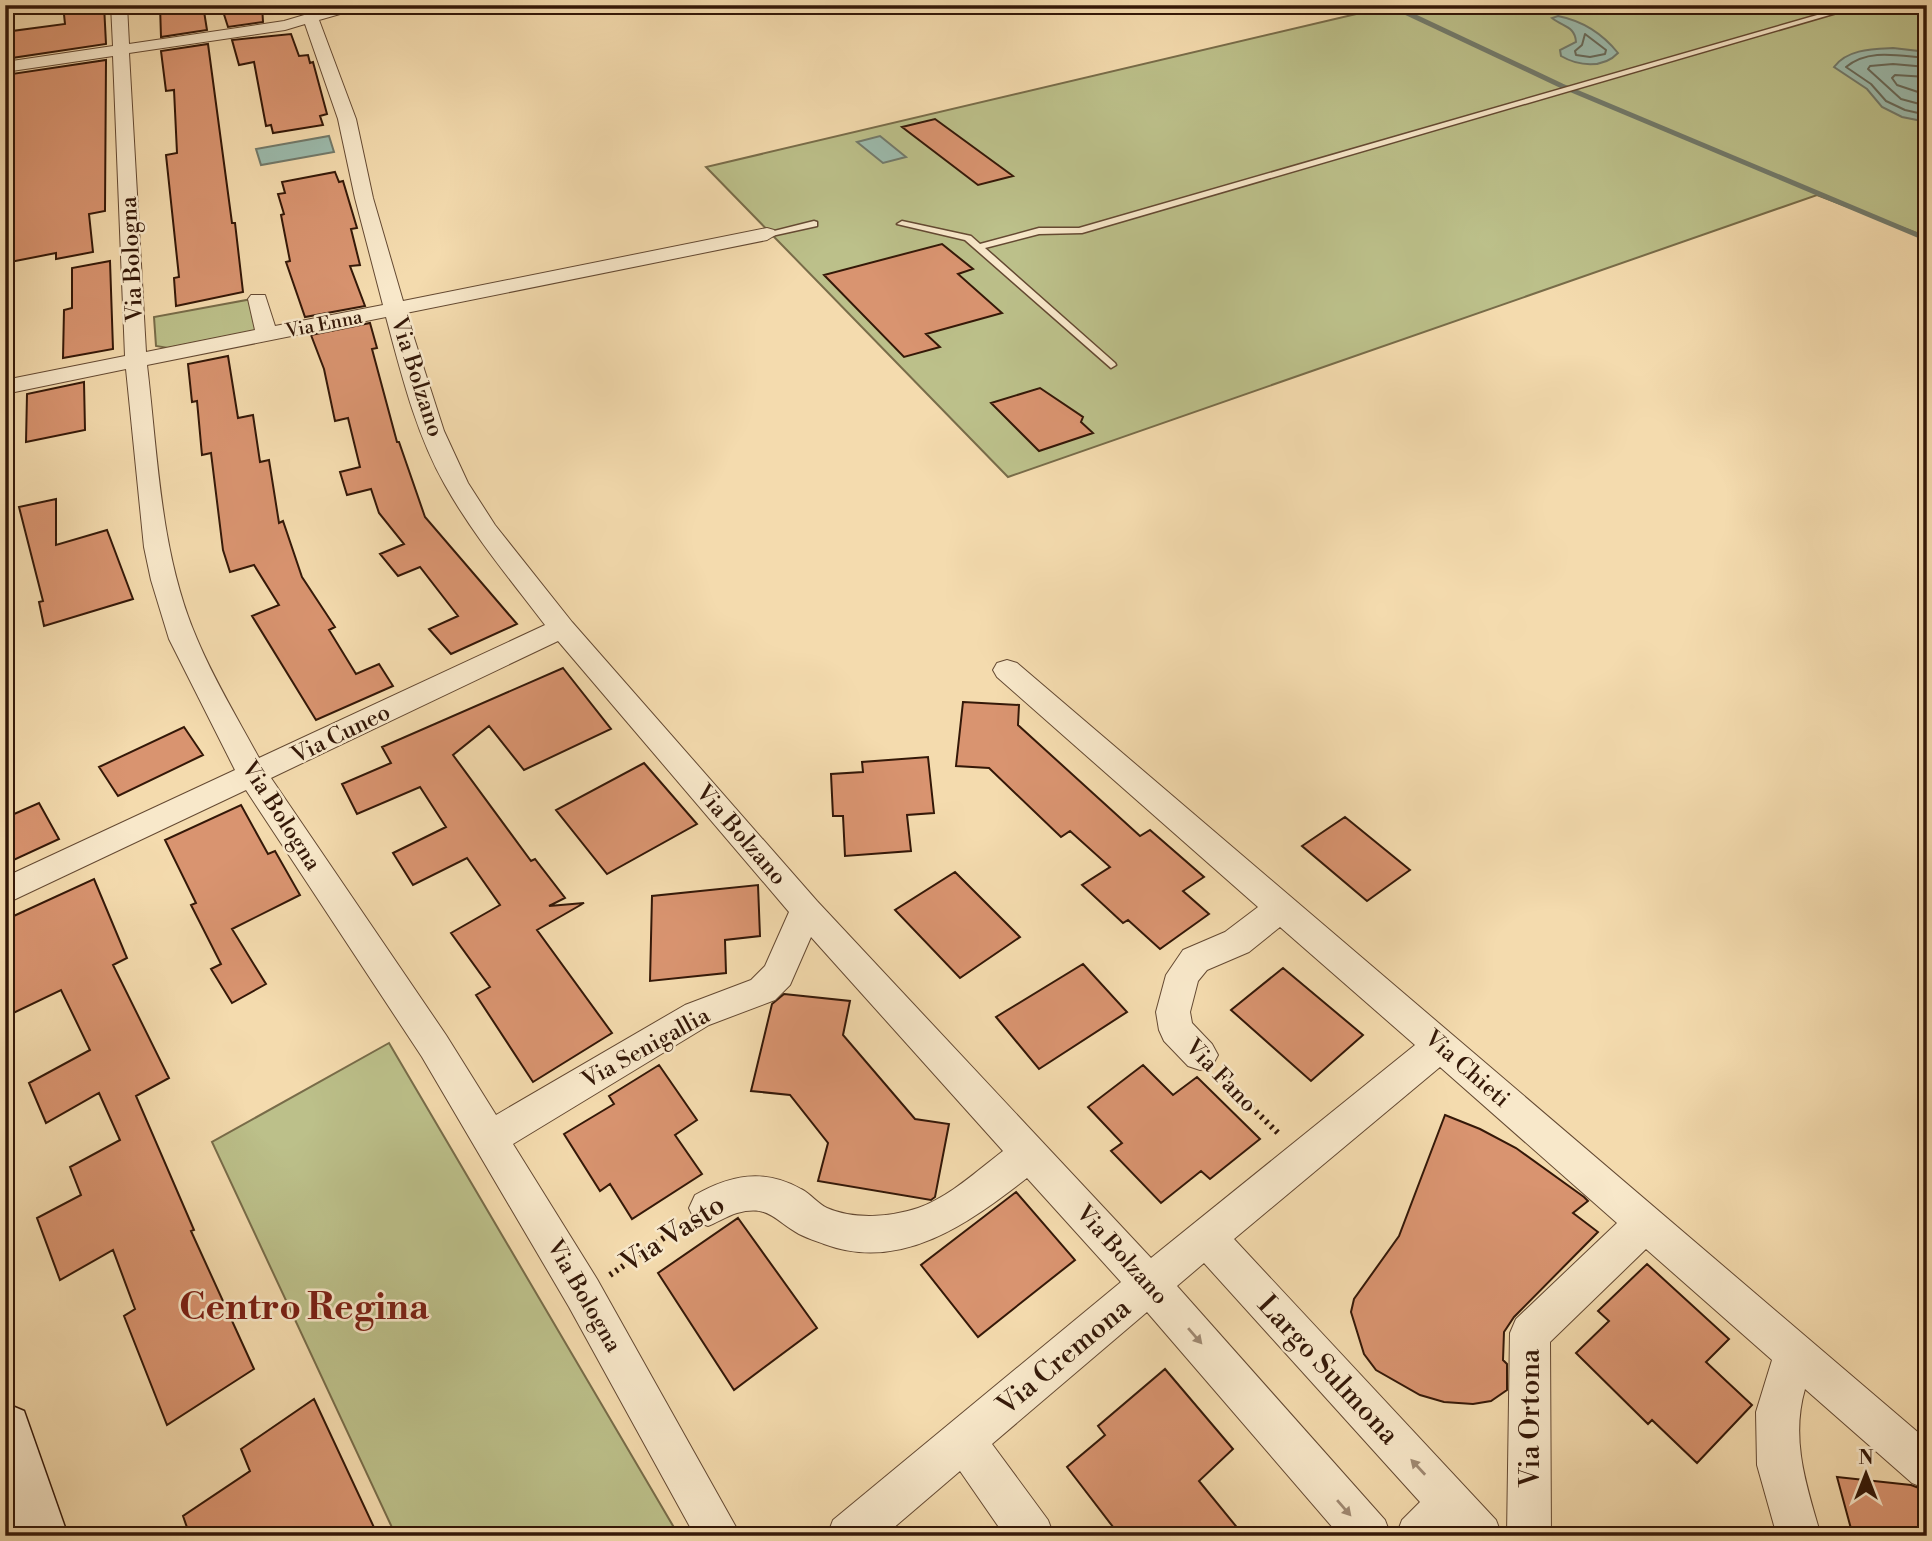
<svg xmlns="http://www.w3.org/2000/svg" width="1932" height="1541" font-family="'Libre Bodoni',serif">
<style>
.green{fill:#bcc08a;stroke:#786c49;stroke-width:2}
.water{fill:#9cbbad;stroke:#727a6b;stroke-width:2}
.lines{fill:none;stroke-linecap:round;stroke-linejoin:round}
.shore{stroke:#686a5a;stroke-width:2}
.stream{stroke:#727a6b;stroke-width:5}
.building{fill:#d99470;stroke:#341808;stroke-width:2}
.lane-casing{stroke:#644932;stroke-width:3}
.street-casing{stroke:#644932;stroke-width:2}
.secondary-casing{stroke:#341808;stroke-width:3}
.path-far1{stroke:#341808;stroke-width:2.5;stroke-dasharray:1 2;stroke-linecap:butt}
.path{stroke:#341808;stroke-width:6;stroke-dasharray:2.5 4.5;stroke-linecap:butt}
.lane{fill:#f8e8ca;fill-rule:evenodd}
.street{fill:#f8e8ca;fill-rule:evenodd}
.secondary{fill:#f8e8ca;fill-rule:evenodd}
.oneway{fill:#a08a73}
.labels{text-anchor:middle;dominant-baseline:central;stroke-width:5;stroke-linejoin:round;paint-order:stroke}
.far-street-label{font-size:19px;fill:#341808;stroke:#f8e8ca}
.street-label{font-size:23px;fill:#341808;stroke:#f8e8ca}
.near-street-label{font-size:28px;fill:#341808;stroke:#f8e8ca}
.near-district-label{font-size:37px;font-weight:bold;fill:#7a1f14;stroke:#f8e8ca}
</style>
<rect width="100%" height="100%" fill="#f4dbae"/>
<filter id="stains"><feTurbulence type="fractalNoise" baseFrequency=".00286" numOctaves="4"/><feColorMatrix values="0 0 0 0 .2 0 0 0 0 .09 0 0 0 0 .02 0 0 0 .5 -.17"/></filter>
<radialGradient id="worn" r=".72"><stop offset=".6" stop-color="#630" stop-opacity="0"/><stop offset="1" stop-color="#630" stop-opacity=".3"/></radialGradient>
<path class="green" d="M1383,5h544v232l-110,-42 -809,282 -302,-310 680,-160z
M252,299l6,31 -90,18 -12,-2 -2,-29z
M389,1043l290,493h-283l-184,-394z"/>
<path class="water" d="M1558,16c25,5 44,17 60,37 -15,16 -40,13 -57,3l-1,-6 16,-8c-1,-16 -13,-15 -24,-24z
M1893,48l34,4v70l-25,-5 -20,-10 -15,-18 -33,-22c13,-18 39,-18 59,-19z
M329,136l5,16 -73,13 -5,-16z
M880,136l26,21 -23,6 -26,-21z"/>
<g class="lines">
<path class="shore" d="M1585,34l21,16 -1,4 -15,3 -14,-2 -1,-4 7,-6z
M1927,58c-28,-2 -58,-10 -81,9l25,17 15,17 19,9 22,5
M1927,67l-34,-3 -23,2 -2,3 33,30 26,7
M1927,77l-32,-2 -3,3 5,7 30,10"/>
<path class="stream" d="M1390,5l172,81 365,153"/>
</g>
<path class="building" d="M63,5h41l2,39 -101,15v-27l60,-8z
M160,5h43l4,25 -46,7z
M221,5h41l1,17 -35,5z
M291,34l8,22 9,-1 2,8 3,-1 14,52 -7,2 3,9 -50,8 -2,-8 -5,1 -12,-64 -15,3 -7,-25z
M208,44l24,179h3l8,69 -67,14 -2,-28 5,-1 -13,-122 11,-2 -3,-63 -8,1 -5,-40z
M106,60l-1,151 -16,3 4,38 -37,7v-6l-51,10v-188z
M935,119l78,57 -35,9 -76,-58z
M335,172l4,10 4,-1 14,47 -6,1 9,36 -10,1 15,40 -60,11 -19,-55 4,-1 -9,-46 3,-1 -6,-20 7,-1 -3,-11z
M942,244l31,25 -15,5 44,39 -76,21 14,13 -36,10 -80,-82z
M110,261l3,88 -50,9 1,-48 8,-2v-40z
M370,323l7,25 -5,1 25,93h2l26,75 92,107 -66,30 -22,-25 29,-13 -38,-49 -22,9 -18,-22 24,-10 -25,-31 -8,-24 -24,6 -7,-23 20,-5 -12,-49 -13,3 -11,-52 -13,-34z
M228,356l10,62 15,-3 7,47 9,-2 10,63 4,-2 19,56 33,50 -6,3 27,44 23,-10 14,22 -77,34 -64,-104 27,-11 -25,-40 -24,7 -7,-22 -12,-97 -9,2 -5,-54 -5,1 -4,-38z
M84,382l1,48 -59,12 1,-48z
M1040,388l43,29 -2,5 12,11 -54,18 -48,-48z
M56,499v46l51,-15 26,69 -89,27 -5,-24 4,-1 -24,-94z
M563,668l48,61 -87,41 -35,-44 -36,29 78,106 4,-2 30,39 -16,8 35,-3 -47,27 75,103 -79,49 -57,-87 14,-8 -39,-54 49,-28 -33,-47 -54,27 -20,-32 53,-26 -26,-40 -63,27 -15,-30 49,-21 -9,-16z
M963,702l56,3 -1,20 122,111 10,-6 54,47 -21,14 26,23 -49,35 -32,-29 -5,3 -41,-38 28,-18 -40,-36 -9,6 -72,-69 -33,-2z
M184,727l19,28 -85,41 -19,-29z
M928,757l6,56 -27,2 4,36 -66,5 -2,-40h-10l-2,-42 32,-2 -1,-10z
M644,763l53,61 -90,50 -51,-64z
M39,803l20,36 -54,25v-46z
M241,805l27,49 7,-3 25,44 -68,34 34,55 -34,19 -21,-34 10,-5 -30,-59 5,-2 -31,-63z
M1345,817l65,53 -43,31 -65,-55z
M955,872l65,65 -60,41 -65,-68z
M94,879l33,79 -14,7 56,113 -33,18 58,134 -3,1 63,138 -87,56 -43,-109 11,-7 -22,-59 -53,30 -23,-62 44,-23 -11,-28 50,-27 -21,-47 -53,30 -17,-40 61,-33 -29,-60 -56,27v-97z
M758,885l2,51 -35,4 1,33 -76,8 2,-85z
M1083,964l44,48 -88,57 -43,-52z
M1283,968l80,67 -52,46 -80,-71z
M784,994l66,7 -7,34 72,84 34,5 -14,73 -4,3 -113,-19 10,-38 -38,-48 -39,-4 21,-87z
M659,1065l38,55 -22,15 27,39 -70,45 -22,-35 -10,7 -36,-57 50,-30 -5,-8z
M1143,1065l30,30 24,-18 63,62 -50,40 -9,-8 -40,32 -50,-52 11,-8 -34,-36z
M1445,1115l35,14 36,19 68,49 4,4 -15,12 25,19 -84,85 -10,15 -1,28 4,4v26l-16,11 -18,3 -29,-2 -24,-7 -44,-25 -12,-16 -13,-42 3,-13 45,-63z
M1016,1192l59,68 -97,77 -57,-72z
M738,1218l79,110 -83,62 -76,-117z
M1647,1264l82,75 -23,23 46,43 -55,58 -45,-43 -4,4 -72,-71 33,-32 -11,-10z
M1165,1369l68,80 -34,32 45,55h-124l-53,-69 38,-32 -7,-9z
M314,1399l64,137h-188l-7,-20 67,-45 -9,-22z
M1837,1477l74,8 16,6v45h-74z"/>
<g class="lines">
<g class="lane-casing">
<path id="lane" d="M1852,5h12l-782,228 -43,1 -54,14 130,115 1,2 -5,3 -146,-128 -68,-16 5,-3 69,15 9,8 59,-16h40z
M814,221l3,1v4l-50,11 -5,-3z"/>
</g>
<g class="street-casing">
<path id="street" d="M111,5h16l2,39 155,-23 54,-16h25l-2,3 -42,12 37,99 17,79 30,103 364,-73 7,2 3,4 -10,6 -361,73 38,118 24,52 27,42 77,97 245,279 334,357 264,-213 -135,-118 -31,25 -42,18 -9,11 -8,31 2,11 20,21 6,11 -6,11 -12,4 -12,-4 -24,-25 -5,-11 -3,-18 10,-37 17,-25 42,-18 33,-25 -261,-230 -4,-7 4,-7 10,-3 10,3 910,777v49l-15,-6 -107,-94c-15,51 2,98 16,147h-44l-20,-71 -1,-53 16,-52 -126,-111 -96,93 1,194h-44l3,-203 6,-14 101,-96 -177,-156 -206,172 262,281 6,16h-106l6,-16 18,-18 -216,-239 -27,23 208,234 6,16h-51l-193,-224 -155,132 56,76 6,16h-49l-45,-65 -76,65h-57l6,-16 288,-238 -94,-104c-58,45 -126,95 -203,66 -8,-3 -17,-6 -25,-10 -24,-13 -30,-30 -62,-21 -10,3 -19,9 -29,13l-13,-5 -6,-13 6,-13c35,-20 69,-27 106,-6 10,5 17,15 26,19 27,12 64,9 91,0 31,-11 59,-37 85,-57l-192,-214 -21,48 -15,15 -66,25 -196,119 84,135 144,257h-46l-126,-229 -147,-250 -176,-267 -241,114v-27l230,-107 -66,-131 -18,-59 -7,-33 -18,-178 -121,25v-14l120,-24 -12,-300 -108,16v-10l108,-16zM305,24l33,95 17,79 28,107 -108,21 -10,-31h-14l-3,4 7,31 -109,22 -17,-299 156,-23zM386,317c15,56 30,117 59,168 28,50 65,94 100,140l-286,133c-21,-39 -45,-78 -62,-119 -37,-85 -39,-183 -50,-274zM558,641l231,271 -24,54 -14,14 -66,25 -189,110 -50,-80 -175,-257z"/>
</g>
<g class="secondary-casing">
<path id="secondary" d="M5,1403l19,8 44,125h-58l-5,-16z"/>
</g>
<path class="path-far1" d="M1906,5l21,8"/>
<path class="path" d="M1221,1077l59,58
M610,1275l71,-49"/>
<use href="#lane" class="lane"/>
<use href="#street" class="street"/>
<use href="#secondary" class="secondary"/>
</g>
<defs><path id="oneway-solid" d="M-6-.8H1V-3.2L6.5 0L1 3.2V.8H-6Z" transform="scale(1.75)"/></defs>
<g class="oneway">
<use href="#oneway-solid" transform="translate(1195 1336) rotate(49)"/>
<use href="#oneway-solid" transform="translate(1418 1467) rotate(-133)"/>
<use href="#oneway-solid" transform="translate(1344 1508) rotate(49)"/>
</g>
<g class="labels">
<g class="far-street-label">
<text transform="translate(324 324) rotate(-11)">Via Enna</text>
</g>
<g class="street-label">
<text transform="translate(132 259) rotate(-93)">Via Bologna</text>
<text transform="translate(417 377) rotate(72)">Via Bolzano</text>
<text transform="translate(341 734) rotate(-26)">Via Cuneo</text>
<text transform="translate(281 816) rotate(57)">Via Bologna</text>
<text transform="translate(741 835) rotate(49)">Via Bolzano</text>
<text transform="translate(646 1048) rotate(-29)">Via Senigallia</text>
<text transform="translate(1467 1069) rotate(41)">Via Chieti</text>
<text transform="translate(1221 1076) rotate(46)">Via Fano</text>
<text transform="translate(1122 1255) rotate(48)">Via Bolzano</text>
<text transform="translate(584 1296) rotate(60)">Via Bologna</text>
</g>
<g class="near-street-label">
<text transform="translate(673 1234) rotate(-33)">Via Vasto</text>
<text transform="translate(1064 1357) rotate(-40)">Via Cremona</text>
<text transform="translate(1328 1370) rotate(47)">Largo Sulmona</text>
<text transform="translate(1530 1418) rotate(-90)">Via Ortona</text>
</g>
<g class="near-district-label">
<text x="304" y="1308">Centro Regina</text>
</g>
</g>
<rect width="1932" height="1541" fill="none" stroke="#f4dbae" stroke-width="28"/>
<rect x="7" y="7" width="1918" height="1527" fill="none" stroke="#341808" stroke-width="3.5"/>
<rect x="14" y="14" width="1904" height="1513" fill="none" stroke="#341808" stroke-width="2"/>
<g transform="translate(1866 1474)" stroke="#f8e8ca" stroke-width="5" paint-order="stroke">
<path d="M0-5L12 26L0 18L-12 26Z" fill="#341808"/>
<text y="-10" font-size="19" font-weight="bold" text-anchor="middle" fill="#341808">N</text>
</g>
<rect width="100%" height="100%" filter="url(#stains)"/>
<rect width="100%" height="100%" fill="url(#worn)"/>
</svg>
